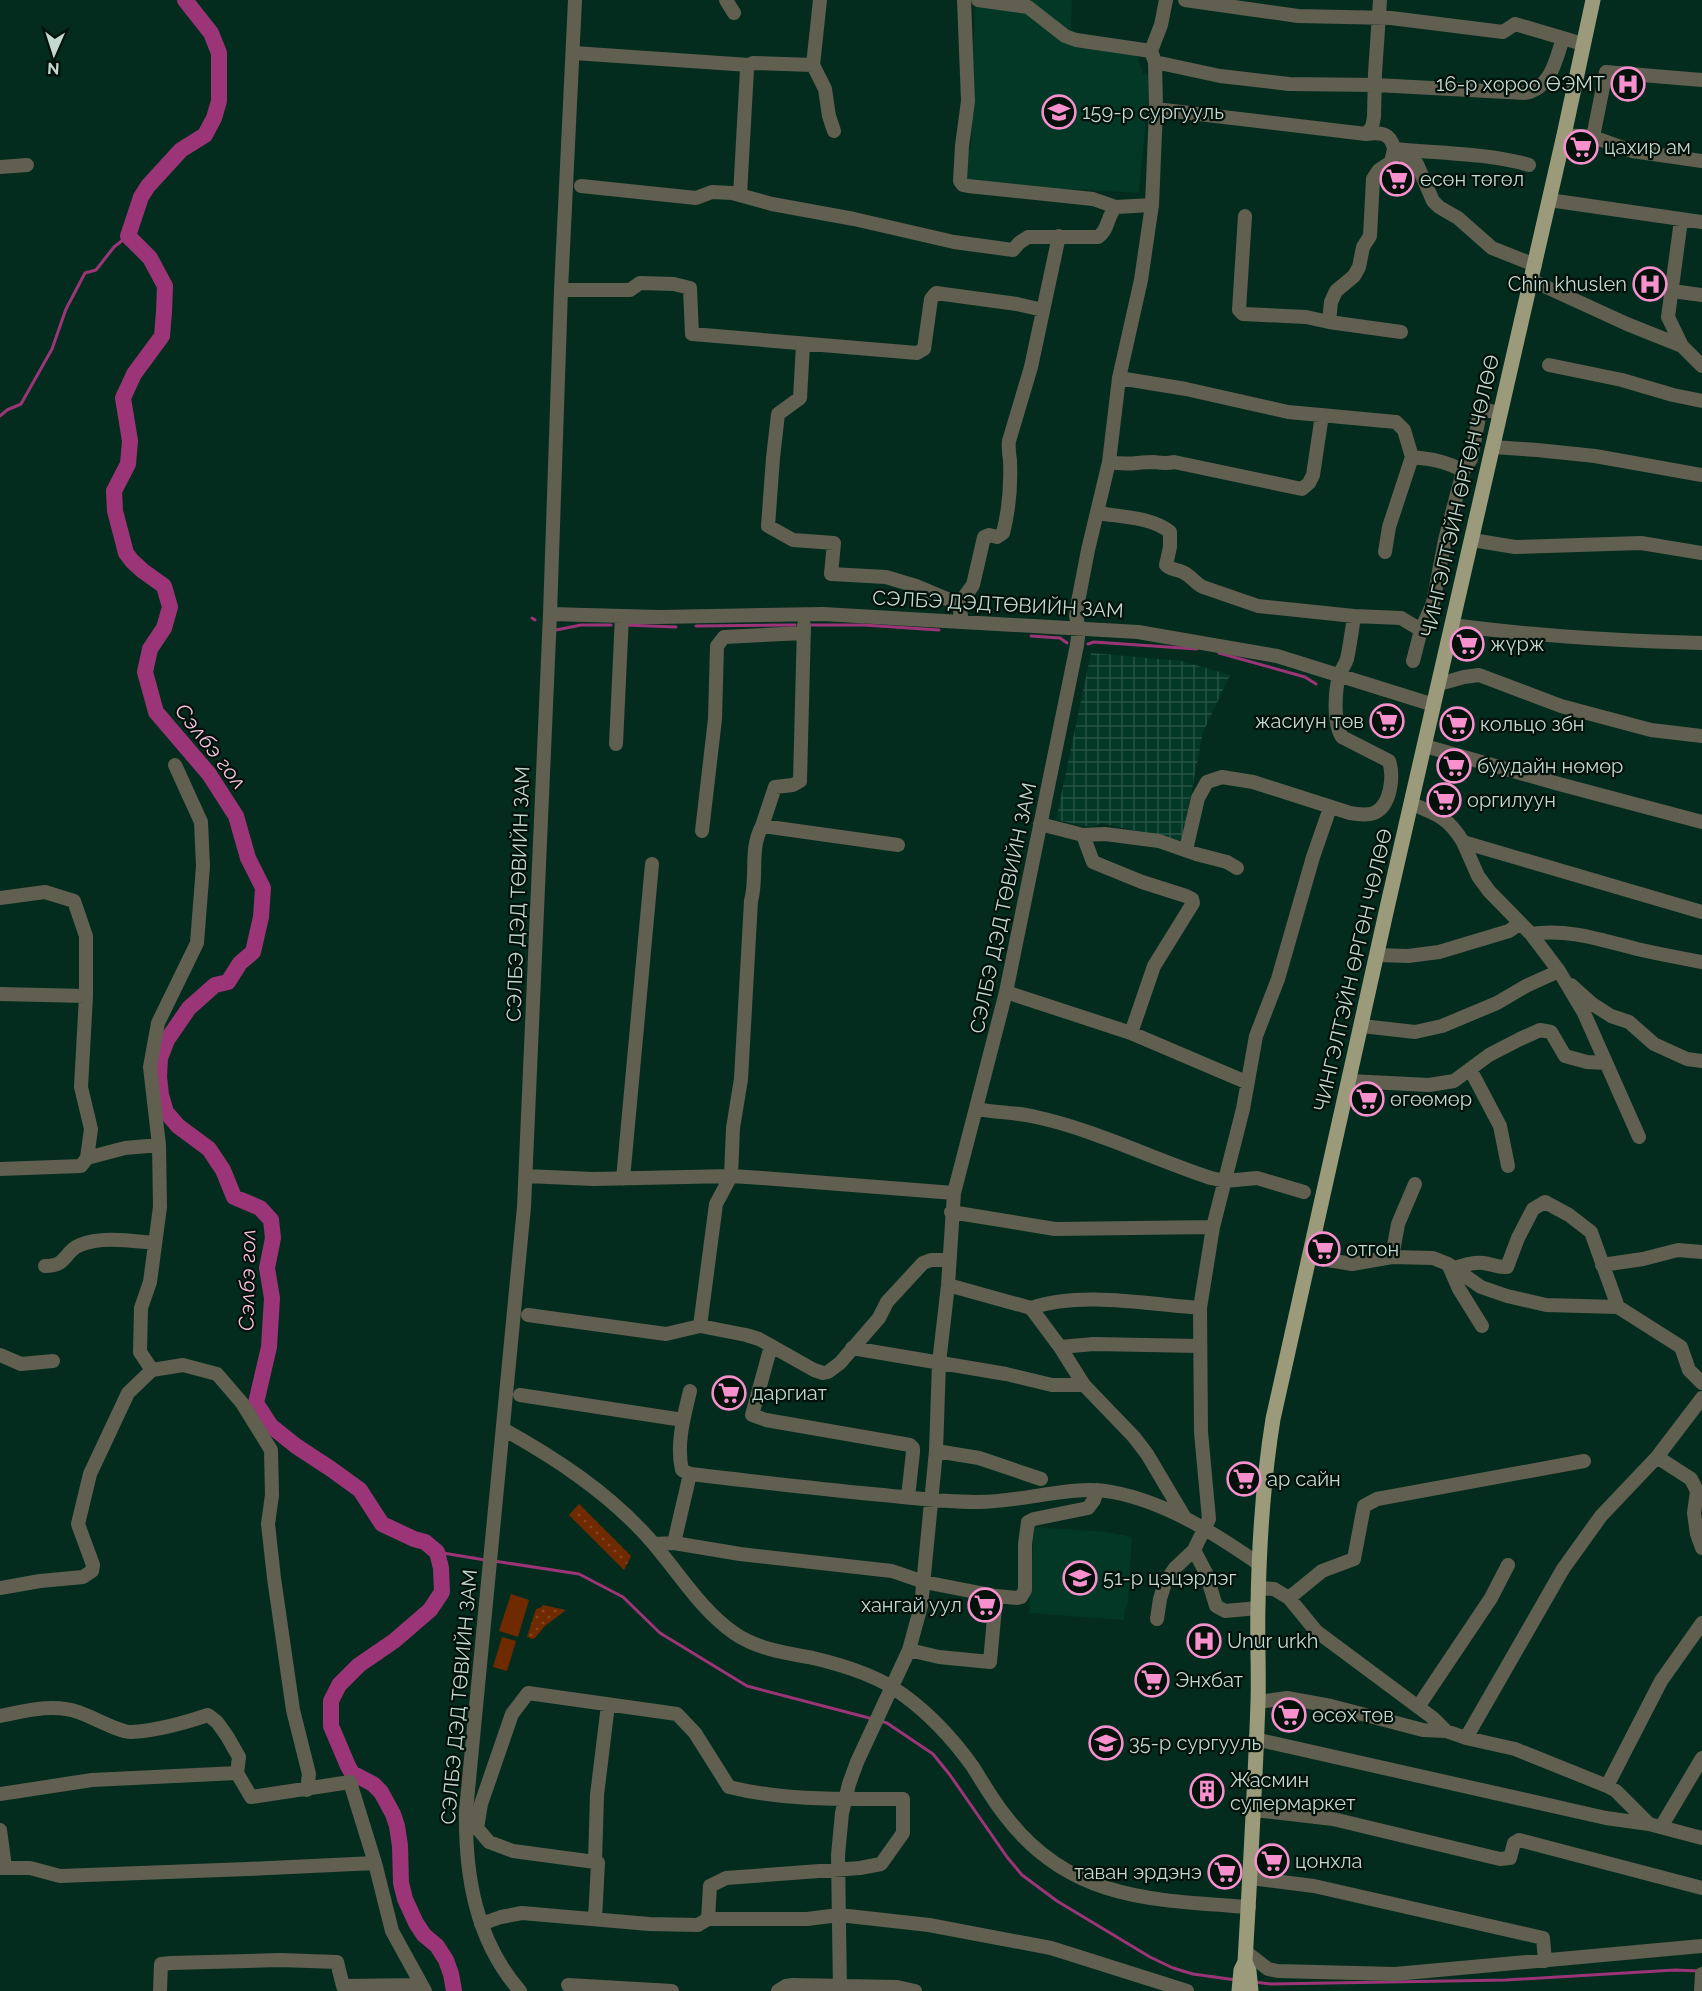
<svg xmlns="http://www.w3.org/2000/svg" width="1702" height="1991" font-family="Raleway,sans-serif">
<style>
.built{fill:#033826}
.industrial{fill:url(#industrial-grid)}
.grass{fill:url(#grass-dots)}
.garden{fill:#6f2a00}
.lines{fill:none;stroke-linecap:round;stroke-linejoin:round}
.stream{stroke:#9c3577;stroke-width:3}
.river{stroke:#9c3577;stroke-width:16}
.minor{stroke:#605f50;stroke-width:14}
.major{stroke:#9b9a7a;stroke-width:15}
.labels{text-anchor:middle;dominant-baseline:central;stroke-width:4.5;stroke-linejoin:round;paint-order:stroke}
.poi-label{font-size:20px;fill:#c3d8ce;stroke:#03110b;text-anchor:start}
.street-label{font-size:20px;fill:#c3d8ce;stroke:#03110b}
.water-label{font-size:21px;font-style:italic;fill:#f8c0de;stroke:#03110b}
</style>
<defs>
<pattern id="industrial-grid" width="8" height="8" patternUnits="userSpaceOnUse" patternTransform="scale(1.5)"><rect width="8" height="8" fill="#033826"/><path d="M0 4h8M4 0v8" fill="none" stroke="#265444"/></pattern>
<pattern id="grass-dots" width="8" height="8" patternUnits="userSpaceOnUse" patternTransform="scale(1.5)"><rect width="8" height="8" fill="#6f2a00"/><path d="M2 2h.1M6 6h.1" fill="none" stroke="#824824" stroke-width="1.8" stroke-linecap="round"/></pattern>
</defs>
<rect width="100%" height="100%" fill="#042c1e"/>
<path class="built" d="M975,0h97l-1,32 68,10 -1,17 5,15 7,1 -11,118 -174,-10v-33l6,-1z
M1034,1527l73,5 25,5 -4,66 -3,7 -1,10 -95,-7z"/>
<path class="industrial" d="M1091,653l90,8 49,14 -27,57 -21,109 -81,-18 -9,4 -36,-7z"/>
<path class="grass" d="M579,1504l52,52 -7,14 -55,-55z
M543,1605l23,5 -21,16 -11,13 -7,-2 9,-28 4,-1z"/>
<path class="garden" d="M511,1594l18,6 -11,37 -19,-6z
M502,1637l14,4 -9,30 -14,-4z"/>
<g class="lines">
<path class="stream" d="M0,416l7,-6 14,-6 31,-55 14,-40 19,-36 11,-3 18,-23 14,-11
M532,618l3,2
M625,625l51,2
M809,625h55l75,5
M696,626l99,-1
M556,630l25,-5h30
M1031,636l29,2 7,5
M1088,644l6,-2 103,7
M1219,653l86,24 11,7
M437,1552l48,8
M494,1561l85,13 44,23 37,36 87,53 126,33
M880,1721l7,2 46,31 17,21 57,82 15,18 35,26 93,56 23,11 20,6 43,6
M1254,1982l17,2 235,-4 169,-10 25,1"/>
<path class="river" d="M185,0l26,33 8,20v48l-5,17 -9,17 -24,15 -33,36 -7,11 -13,39 22,22 15,28 -1,26 -2,24 -28,38 -11,24 7,43 -2,23 -14,27 1,20 11,42 6,8 11,10 21,15 6,21 -6,21 -14,21 -5,23 11,40 53,62 27,42 12,42 15,30 -2,29 -8,35 -13,11 -12,19 -13,3 -26,23 -22,32 -7,18 -1,19 2,18 5,17 12,14 31,23 14,21 11,27 26,11 11,12 2,18 -6,30 5,30 -3,49 -13,56 15,23 25,20 35,23 29,21 22,34 32,15 11,3 12,10 4,16 1,24 -12,18 -36,31 -35,24 -20,20 -8,16v25l17,40 4,7 21,11 8,8 12,22 4,12 3,20 1,37 4,16 11,24 8,12 13,11 9,14 5,14 3,17"/>
<path class="minor" d="M726,0l8,13
M820,0l-7,65 12,24 4,27 5,15
M964,0l4,101 -6,45 -2,35 3,4 5,1 125,13 23,8
M978,0l50,7 37,29 11,4 75,11
M1166,0l-5,25 -10,26 4,11 65,14 69,8 87,1 149,8c26,-5 31,-33 38,-55
M1185,0l113,16 93,2 112,14 12,-8 68,20
M574,53l175,12
M1155,62l1,47
M1366,134l6,-7 2,-10 1,-44 5,-73
M1564,135l29,2 13,-65 96,8
M1593,137l39,14 70,10
M0,167l27,-2
M581,186l115,12 16,-6 20,1 40,11 82,15 100,23 59,8 6,-7 9,-6h70c11,-7 9,-22 18,-30l36,-2
M740,195l7,-126 2,-4 4,-2 60,2
M1549,200l153,22
M1245,216l-6,94 4,4 63,3 23,5 72,10
M1681,220l-13,97 14,29 20,20
M1531,280l96,44 55,22
M561,290h69l10,-7 34,1 16,4 2,46 225,19 7,-4 7,-50 5,-6 81,11 26,6
M1672,291l30,4
M1329,322l2,-20 5,-11 18,-15 5,-9 4,-20 7,-11 3,-57 6,-9 12,-8 3,-13c42,4 95,4 135,16
M803,345l-3,53 -22,16 -5,44 -5,68 25,14 41,3 -3,31 55,3 30,9 43,18 3,18
M1549,365l73,15 51,15 29,6
M1119,378l67,11 102,23 108,10 8,8 8,27c19,2 34,4 51,14
M1493,447l44,3 58,6 107,19
M1109,462c19,4 27,0 45,0 7,1 13,2 20,0l128,27 7,-6 4,-8 9,-60
M1098,513c23,4 54,4 72,19v15l-4,18c6,6 13,4 20,9 6,3 10,10 17,13l55,19 96,10 47,2 20,12
M1472,540l43,7 126,-4 61,10
M1385,552l4,-25 23,-70
M959,604l14,-19 11,-48 5,-2 8,2 6,-4c6,-23 8,-50 7,-73 -1,-7 -2,-12 -1,-19l22,-74 28,-131
M550,614l109,3 164,-3 315,18 139,24 157,49
M1452,625c83,11 166,16 250,18
M1413,661l8,-31 12,-27 12,-63 18,-69 8,-12 9,-47 6,-2 14,3
M1439,684l25,-7 15,-2 82,31 90,24 51,6
M616,744l6,-128
M1425,746l134,38 143,38
M1412,804c25,10 37,14 51,38l239,70
M1040,824l43,11
M762,826l13,-39 18,-2 7,-4 4,-156
M702,831l13,-112 2,-73 7,-9 80,-4
M1463,842l15,34 11,15 42,43 28,37 25,42 55,124
M1186,850l12,-52 9,-16 15,-5 31,5 97,31c8,1 16,3 24,0 17,-7 20,-37 15,-52l-47,-24c-9,-13 -7,-46 -3,-61 2,-6 6,-11 8,-17 3,-14 5,-29 7,-43
M0,898l45,-6 29,9 12,35v60l-5,91 10,42 -4,29 -6,8 -81,3
M1531,934c36,-6 71,6 106,15 22,5 43,9 65,13
M1377,955l31,1 31,-4 70,-21 11,-8
M1571,985l20,18 20,13 18,6 25,22 33,15 15,2
M1006,992l125,41 115,49
M0,994l86,2
M1362,1026l53,6 27,-6 55,-23 29,-17 33,-15
M1131,1033l23,-67 39,-63 -1,-4 -6,-3 -44,-14 -49,-20 -10,-27 22,-1 54,7 37,13 31,8 10,6
M1470,1069l30,57 8,40
M1350,1081l79,4 25,-4 35,-26 31,-16 20,-9 11,2 14,24 22,6 19,1
M977,1109c19,4 40,3 59,8 60,13 117,42 175,61l14,3 32,-3 47,14
M159,1145l-9,-78 8,-44 39,-80 6,-77 -2,-44 -26,-57
M87,1158l38,-10 34,-3 1,62 -10,75 -9,26 -1,44 12,18
M526,1176l67,3 138,-3 31,2 192,15
M623,1179l29,-315
M951,1212l104,17 158,-2
M1310,1257l42,7 40,-7 41,1 15,6 11,25 23,37
M1392,1257l6,-33 17,-40
M1448,1264l33,23 26,9 39,9 72,2 63,40 8,23 13,13
M1602,1265l41,-6 35,-9 24,2
M45,1266c23,0 18,-14 35,-21 22,-9 51,-4 75,-2
M1454,1268c10,-3 19,-6 29,-5 9,1 15,5 24,4l11,-29 15,-29 12,-7 24,13 22,17 27,75
M948,1285l83,23 29,39 24,38 50,52 13,17 38,64
M1031,1308c49,-17 116,-4 169,0
M528,1315l138,19 34,-8 16,-122 15,-28 2,-48 8,-49 10,-178c7,-25 -2,-51 11,-75l136,19
M700,1326l46,9 13,4 55,31 9,3 5,-1 12,-9 39,-45 8,-16 36,-39 8,-3h18
M771,1346l-19,69 14,5 144,25 3,3v4l-5,45
M1060,1347l34,-3 105,2
M852,1348l154,26 46,11h32
M0,1355l21,9 32,-3
M520,1395l163,25
M503,1429c52,29 101,61 141,104 31,33 53,74 90,100 23,16 51,20 79,25 30,7 64,17 89,36 28,20 51,45 71,73 10,16 19,32 31,47 64,86 147,86 245,93
M936,1451l43,7 62,21
M1657,1457l34,22 6,12 -3,22 3,21 5,14
M690,1474c61,7 121,14 182,20 34,3 69,8 104,8 43,1 96,-18 136,-10 54,10 102,41 147,72
M674,1543l16,-69 -8,-4c-6,-26 2,-54 8,-79
M654,1544l20,-1 66,11 152,17 32,11 72,14 21,2 4,-1 4,-7v-46l3,-22 6,-3 54,-11 6,-8 3,-10
M1194,1550l12,23 10,33 9,5 33,-3
M0,1588l40,-7 43,-4 9,-6 1,-6 -15,-41 12,-50 38,-81 24,-23 31,-5 34,9 25,29 29,47 1,45 -4,29 6,54 19,132 16,64 -2,16
M1258,1588l16,1 15,9 27,33 117,87 13,13 20,7 49,11 92,37 9,5 33,33
M1289,1598l33,-27 32,-12 10,-53 13,-7 207,-38
M1157,1619l3,-20 5,-16 10,-15 19,-18 15,-31 -8,-87 -1,-124 13,-81 30,-118 13,-73 22,-57 35,-122 17,-49
M909,1650l30,7 51,5 6,-66
M1258,1702l29,-4 44,8 92,24 23,1
M1418,1707l73,-109 17,-33
M0,1716c25,-5 54,-13 78,-4 13,4 41,20 53,20 25,-1 53,-9 77,-17l9,7 10,14 12,21 -2,16 14,24 99,-15 25,81 17,68 33,60
M1466,1738l97,-169 38,-53 56,-59 45,-59
M1255,1739l351,79 43,6 53,14
M1607,1786l54,-105 41,-58
M0,1794l92,-14 145,-7
M1254,1810l79,9 167,40 10,-1 4,-15 5,-3 183,48
M1661,1827l41,-69
M0,1830l5,37
M595,1862l-82,-11 -24,-9 -12,-14 4,-24 31,-90 16,-21 149,21 18,19 34,54c56,14 116,12 174,12v34l-22,31 -21,4 -134,10 -16,8 -2,33
M0,1868h30l30,8 188,-7 127,-6
M1250,1878l64,8 229,52 2,23
M595,1919l3,-56 -3,-1 2,-67 11,-90
M481,1924l20,-7 21,-4 127,11 49,1 10,-6h99l32,-4 90,10 122,23 136,43
M1246,1952l22,17 10,2 117,3 307,-28
M568,1985l104,6
M160,1991l1,-27 10,-1 109,-3 57,2 6,24 78,-1
M520,1991c-44,-50 -55,-115 -54,-180l58,-604 26,-593 11,-324 14,-290
M778,1991l8,-5 7,-1 104,2 18,4
M840,1991l-2,-136 4,-42 7,-29 8,-22 52,-112 12,-44 15,-155 3,-88 9,-78 6,-92 52,-201 71,-347 2,-16 -3,-13 1,-9 11,-57 21,-88 10,-84 22,-98 11,-75 4,-96 210,25c15,-2 25,-1 28,15l23,15 16,37 6,6 19,11 34,30 43,17
M1701,1991l1,-17"/>
<path class="major" d="M1245,1962l4,9 2,20
M1239,1991l2,-21 4,-8c5,-87 10,-173 13,-260 1,-32 -1,-64 0,-96 1,-63 5,-125 15,-187l114,-511 177,-773 29,-135"/>
</g>
<defs>
<g id="hospital-ring" transform="scale(1.725)"><circle r="9.5" fill="#03110b" stroke="#f790cd" stroke-width="1.5"/><path d="M-5-5h3v3.5h4V-5h3V5h-3V1.5h-4V5h-3Z" fill="#f790cd"/></g>
<g id="school-ring" transform="scale(1.725)"><circle r="9.5" fill="#03110b" stroke="#f790cd" stroke-width="1.5"/><path d="M0-5L7-2L0 1L-7-2ZM-4 1L0 2.5L4 1V4Q0 6-4 4Z" fill="#f790cd"/></g>
<g id="supermarket-ring" transform="scale(1.725)"><circle r="9.5" fill="#03110b" stroke="#f790cd" stroke-width="1.5"/><path d="M-6-5.5h2.5l.6 2H6L4.5 2H-2.5L-4.4-4H-6ZM-1.5 3.2a1.3 1.3 0 1 0 .1 0ZM3 3.2a1.3 1.3 0 1 0 .1 0Z" fill="#f790cd"/></g>
<g id="building-ring" transform="scale(1.725)"><circle r="9.5" fill="#03110b" stroke="#f790cd" stroke-width="1.5"/><path d="M-4-6H4V6H1V3H-1V6H-4ZM-2.5-4.3h1.7v1.8h-1.7ZM.8-4.3h1.7v1.8H.8ZM-2.5-1h1.7V.8h-1.7ZM.8-1h1.7V.8H.8Z" fill="#f790cd"/></g>
</defs>
<g fill-rule="evenodd">
<use href="#hospital-ring" x="1628" y="84"/>
<use href="#school-ring" x="1059" y="112"/>
<use href="#supermarket-ring" x="1581" y="147"/>
<use href="#supermarket-ring" x="1397" y="179"/>
<use href="#hospital-ring" x="1650" y="284"/>
<use href="#supermarket-ring" x="1467" y="644"/>
<use href="#supermarket-ring" x="1387" y="721"/>
<use href="#supermarket-ring" x="1457" y="724"/>
<use href="#supermarket-ring" x="1454" y="766"/>
<use href="#supermarket-ring" x="1444" y="800"/>
<use href="#supermarket-ring" x="1367" y="1099"/>
<use href="#supermarket-ring" x="1323" y="1249"/>
<use href="#supermarket-ring" x="729" y="1393"/>
<use href="#supermarket-ring" x="1244" y="1479"/>
<use href="#school-ring" x="1080" y="1578"/>
<use href="#supermarket-ring" x="985" y="1605"/>
<use href="#hospital-ring" x="1204" y="1641"/>
<use href="#supermarket-ring" x="1152" y="1680"/>
<use href="#supermarket-ring" x="1289" y="1715"/>
<use href="#school-ring" x="1106" y="1743"/>
<use href="#building-ring" x="1207" y="1791"/>
<use href="#supermarket-ring" x="1272" y="1861"/>
<use href="#supermarket-ring" x="1225" y="1872"/>
</g>
<g class="labels">
<g class="poi-label">
<text x="1605" y="84" text-anchor="end">16-р хороо ӨЭМТ</text>
<text x="1082" y="112">159-р сургууль</text>
<text x="1604" y="147">цахир ам</text>
<text x="1420" y="179">есөн төгөл</text>
<text x="1627" y="284" text-anchor="end">Chin khuslen</text>
<text x="1490" y="644">жүрж</text>
<text x="1364" y="721" text-anchor="end">жасиун төв</text>
<text x="1480" y="724">кольцо збн</text>
<text x="1477" y="766">буудайн нөмөр</text>
<text x="1467" y="800">оргилуун</text>
<text x="1390" y="1099">өгөөмөр</text>
<text x="1346" y="1249">отгон</text>
<text x="752" y="1393">даргиат</text>
<text x="1267" y="1479">ар сайн</text>
<text x="1103" y="1578">51-р цэцэрлэг</text>
<text x="962" y="1605" text-anchor="end">хангай уул</text>
<text x="1227" y="1641">Unur urkh</text>
<text x="1175" y="1680">Энхбат</text>
<text x="1312" y="1715">өсөх төв</text>
<text x="1129" y="1743">35-р сургууль</text>
<text x="1230" y="1780">Жасмин<tspan x="1230" dy="23">супермаркет</tspan></text>
<text x="1295" y="1861">цонхла</text>
<text x="1202" y="1872" text-anchor="end">таван эрдэнэ</text>
</g>
<g class="street-label">
<text transform="translate(1460 496) rotate(-77)">ЧИНГЭЛТЭЙН ӨРГӨН ЧӨЛӨӨ</text>
<text transform="translate(998 604) rotate(3)">СЭЛБЭ ДЭДТӨВИЙН ЗАМ</text>
<text transform="translate(518 894) rotate(-88)">СЭЛБЭ ДЭД ТӨВИЙН ЗАМ</text>
<text transform="translate(1003 908) rotate(-78)">СЭЛБЭ ДЭД ТӨВИЙН ЗАМ</text>
<text transform="translate(1353 970) rotate(-77)">ЧИНГЭЛТЭЙН ӨРГӨН ЧӨЛӨӨ</text>
<text transform="translate(459 1697) rotate(-85)">СЭЛБЭ ДЭД ТӨВИЙН ЗАМ</text>
</g>
<g class="water-label">
<text transform="translate(211 746) rotate(52)">Сэлбэ гол</text>
<text transform="translate(247 1280) rotate(-89)">Сэлбэ гол</text>
</g>
</g>
<g transform="translate(54 54) rotate(183)" stroke="#03110b" stroke-width="4.5" paint-order="stroke">
<path d="M0-4.5L10 22L0 15L-10 22Z" fill="#c3d8ce"/>
<text y="-9" font-size="16" font-weight="bold" text-anchor="middle" fill="#c3d8ce">N</text>
</g>
</svg>
